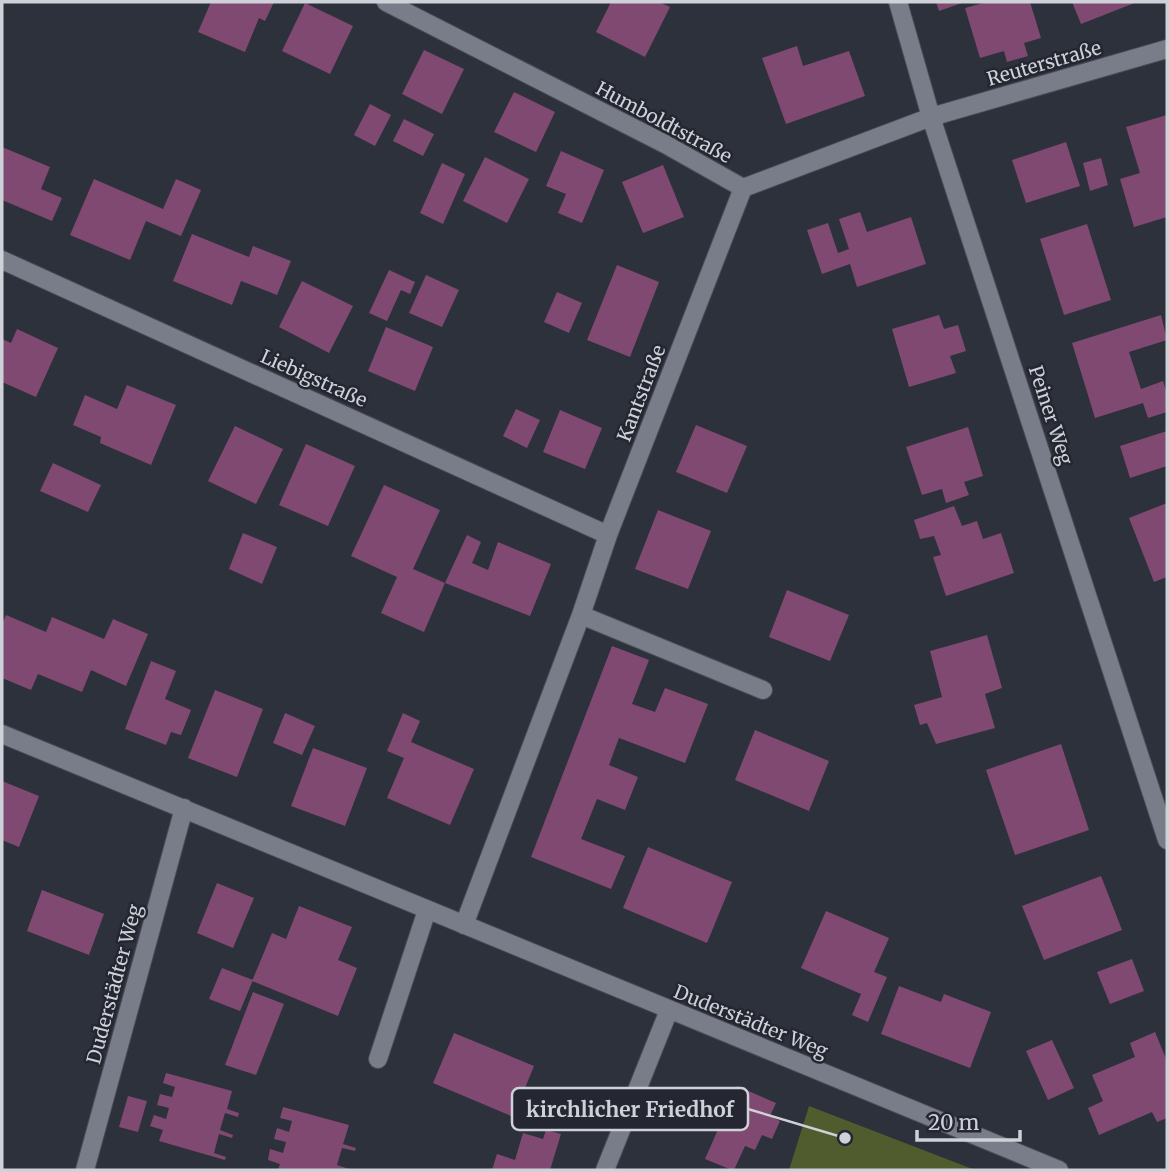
<svg xmlns="http://www.w3.org/2000/svg" width="1169" height="1172" font-family="Merriweather,serif">
<style>
.green{fill:#515c2e}
.building{fill:#804972}
.lines{fill:none;stroke-linecap:round;stroke-linejoin:round}
.minor-casing{stroke:#4a4c55;stroke-width:20}
.minor{stroke:#797d89;stroke-width:18}
.labels{text-anchor:middle;dominant-baseline:central;stroke-width:5;stroke-linejoin:round;paint-order:stroke}
.street-label{font-size:19px;fill:#cfd1d8;stroke:#242731}
.leader{fill:none;stroke:#cfd1d8;stroke-width:2.5}
.callout-dot{fill:#cfd1d8;stroke:#242731;stroke-width:2.5}
.callout{fill:#242731;stroke:#cfd1d8;stroke-width:2.5}
.callout-label{font-size:21px;text-anchor:middle;font-weight:bold;fill:#cfd1d8}
</style>
<rect width="100%" height="100%" fill="#2d313b"/>
<path class="green" d="M809,1106l166,64h-186z"/>
<path class="building" d="M211,2h63l-9,19 -6,-3 -14,34 -47,-20z
M611,2h48l11,5 -25,50 -49,-25z
M936,2h29l-26,9z
M987,2h43l11,36 -17,5 4,13 -21,6 -3,-11 -24,7 -15,-50z
M1072,2h65l-56,22z
M305,3l48,23 -23,48 -48,-23z
M797,46l6,20 46,-15 16,45 -79,28 -24,-66z
M424,50l40,19 -22,45 -40,-20z
M514,92l41,20 -19,40 -42,-20z
M370,104l21,11 -16,31 -21,-11z
M1167,115v102l-33,10 -14,-48 20,-6 -14,-46z
M404,119l30,15 -11,22 -30,-15z
M1066,142l14,44 -54,17 -14,-43z
M2,147l48,20 -9,22 21,9 -10,23 -50,-21z
M561,151l43,19 -22,53 -24,-10 8,-19 -20,-8z
M485,157l44,22 -22,44 -44,-22z
M1101,158l7,27 -18,6 -7,-28z
M442,163l23,11 -22,50 -23,-11z
M663,165l21,52 -41,16 -21,-51z
M94,179l69,30 13,-30 25,11 -20,46 -35,-15 -16,39 -60,-25z
M860,212l7,20 44,-15 15,47 -69,23 -7,-23 -28,10 -15,-44 21,-7 10,30 11,-4 -10,-30z
M1087,224l24,76 -47,15 -24,-76z
M192,234l57,23 4,-11 38,15 -14,34 -36,-14 -9,24 -59,-24z
M617,265l42,17 -29,75 -43,-17z
M389,270l26,12 -5,12 -9,-4 -14,31 -18,-8z
M426,275l33,15 -17,37 -33,-14z
M302,281l51,25 -24,47 -50,-26z
M557,292l25,11 -13,30 -25,-11z
M939,315l5,14 14,-4 8,26 -16,5 6,17 -47,14 -17,-58z
M1161,315l6,25 -38,12 12,37 22,-8 4,13v18l-19,6 -5,-15 -48,15 -23,-75z
M386,327l47,20 -18,44 -47,-20z
M17,329l41,19 -22,49 -34,-15v-43l9,4z
M127,385l49,20 -25,60 -51,-22 1,-6 -28,-12 12,-30 32,14z
M516,409l24,11 -13,28 -24,-12z
M560,410l42,18 -17,41 -42,-17z
M696,425l51,21 -20,47 -51,-21z
M235,426l48,23 -27,55 -48,-23z
M968,427l15,49 -19,6 5,13 -23,8 -4,-14 -20,6 -16,-48z
M1167,431v35l-37,12 -10,-32z
M306,444l49,22 -27,60 -49,-21z
M53,463l48,22 -13,27 -48,-21z
M384,485l56,25 -27,59 32,14 -21,49 -43,-19 16,-36 -46,-21z
M1167,503v74l-13,5 -25,-64z
M954,506l8,20 15,-5 6,18 18,-6 13,40 -68,23 -13,-39 8,-2 -7,-19 -14,3 -6,-19z
M658,510l53,21 -23,58 -53,-20z
M243,533l34,14 -15,37 -33,-15z
M467,535l14,7 -9,21 16,7 10,-28 53,22 -21,52 -85,-33z
M787,590l62,25 -19,46 -61,-24z
M6,615l40,17 6,-15 52,22 9,-20 35,15 -22,52 -35,-16 -9,22 -44,-18 -7,16 -29,-12v-54z
M987,635l15,53 -17,6 10,34 -59,16 -9,-21 -7,2 -6,-20 28,-8 -12,-46z
M612,646l37,14 -17,44 23,8 10,-24 43,16 -23,59 -66,-25 -10,27 29,12 -13,33 -28,-11 -16,40 44,17 -14,33 -80,-32z
M151,661l25,10 -11,28 26,11 -10,25 -10,-3 -5,13 -41,-16z
M215,690l48,19 -26,68 -49,-19z
M285,713l30,13 -13,29 -29,-12z
M403,713l17,8 -9,21 63,27 -24,56 -63,-27 17,-40 -17,-7z
M755,730l74,31 -20,50 -74,-31z
M1061,744l28,86 -74,25 -29,-85z
M313,748l54,20 -22,58 -54,-20z
M2,781l37,15 -20,51 -17,-7z
M648,847l84,35 -25,61 -84,-35z
M1101,876l21,54 -78,30 -22,-54z
M217,883l37,15 -21,50 -36,-15z
M42,890l62,24 -15,41 -62,-24z
M299,906l53,21 -14,33 19,8 -19,48 -86,-35 20,-48 14,6z
M826,911l63,27 -15,34 13,5 -19,45 -16,-7 9,-21 -60,-26z
M1132,959l12,32 -34,13 -13,-32z
M222,968l31,12 -13,31 -31,-12z
M899,986l42,16 3,-8 47,18 -21,56 -89,-34z
M253,992l31,12 -28,71 -31,-10z
M1155,1032l12,29v57l-10,4 -5,-10 -53,23 -11,-27 15,-7 -11,-26 43,-18 -5,-14z
M454,1033l80,33 -9,22 25,10 -13,29 -104,-44z
M1052,1040l22,48 -26,12 -22,-49z
M166,1073l66,18 -5,18 12,4 -1,4 -13,-4 -5,17 13,5 -1,3 -13,-4 -5,19 12,4 -1,3 -66,-19 4,-11 -13,-4 4,-11 12,4 3,-11 -12,-3 3,-11 12,3 3,-10 -12,-4z
M737,1086l39,17 -6,13 10,5 -8,18 -10,-4 -7,15 -10,-4 -11,24h-2l-27,-11z
M128,1096l19,5 -9,31 -19,-5z
M283,1107l66,18 -6,19 13,4 -1,3 -13,-3 -5,17 15,5h-74l2,-6 -12,-4 2,-11 13,4 3,-11 -12,-3 3,-11 12,4 3,-11 -12,-3z
M546,1130l15,4 -11,36h-58l5,-16 18,6 8,-27 20,6z"/>
<g class="lines">
<g class="minor-casing">
<path id="minor" d="M386,2l279,142 78,44 188,-71 236,-68
M898,2l33,115 236,723
M2,260l606,275
M581,615l182,75
M2,734l1057,436
M464,925l117,-310 27,-80 135,-347
M378,1059l49,-149
M85,1170l99,-362
M605,1170l64,-160"/>
</g>
<use href="#minor" class="minor"/>
</g>
<g class="labels">
<g class="street-label">
<text transform="translate(1044 63) rotate(-16)">Reuterstraße</text>
<text transform="translate(664 122) rotate(28)">Humboldtstraße</text>
<text transform="translate(314 378) rotate(24)">Liebigstraße</text>
<text transform="translate(641 393) rotate(-69)">Kantstraße</text>
<text transform="translate(1051 415) rotate(72)">Peiner Weg</text>
<text transform="translate(114 984) rotate(-75)">Duderstädter Weg</text>
<text transform="translate(751 1021) rotate(22)">Duderstädter Weg</text>
</g>
</g>
<path class="leader" d="M845 1138L748 1109"/>
<circle class="callout-dot" cx="845" cy="1138" r="7"/>
<rect class="callout" x="512" y="1088" width="236" height="42" rx="7"/>
<g class="callout-label">
<text x="630" y="1117">kirchlicher Friedhof</text>
</g>
<rect width="1169" height="1172" fill="none" stroke="#cfd1d8" stroke-width="7"/>
<path d="M917 1130v10h103v-10" fill="none" stroke="#cfd1d8" stroke-width="3.5"/>
<text x="928" y="1130" font-size="21" fill="#cfd1d8" stroke="#242731" stroke-width="5" paint-order="stroke">20 m</text>
</svg>
